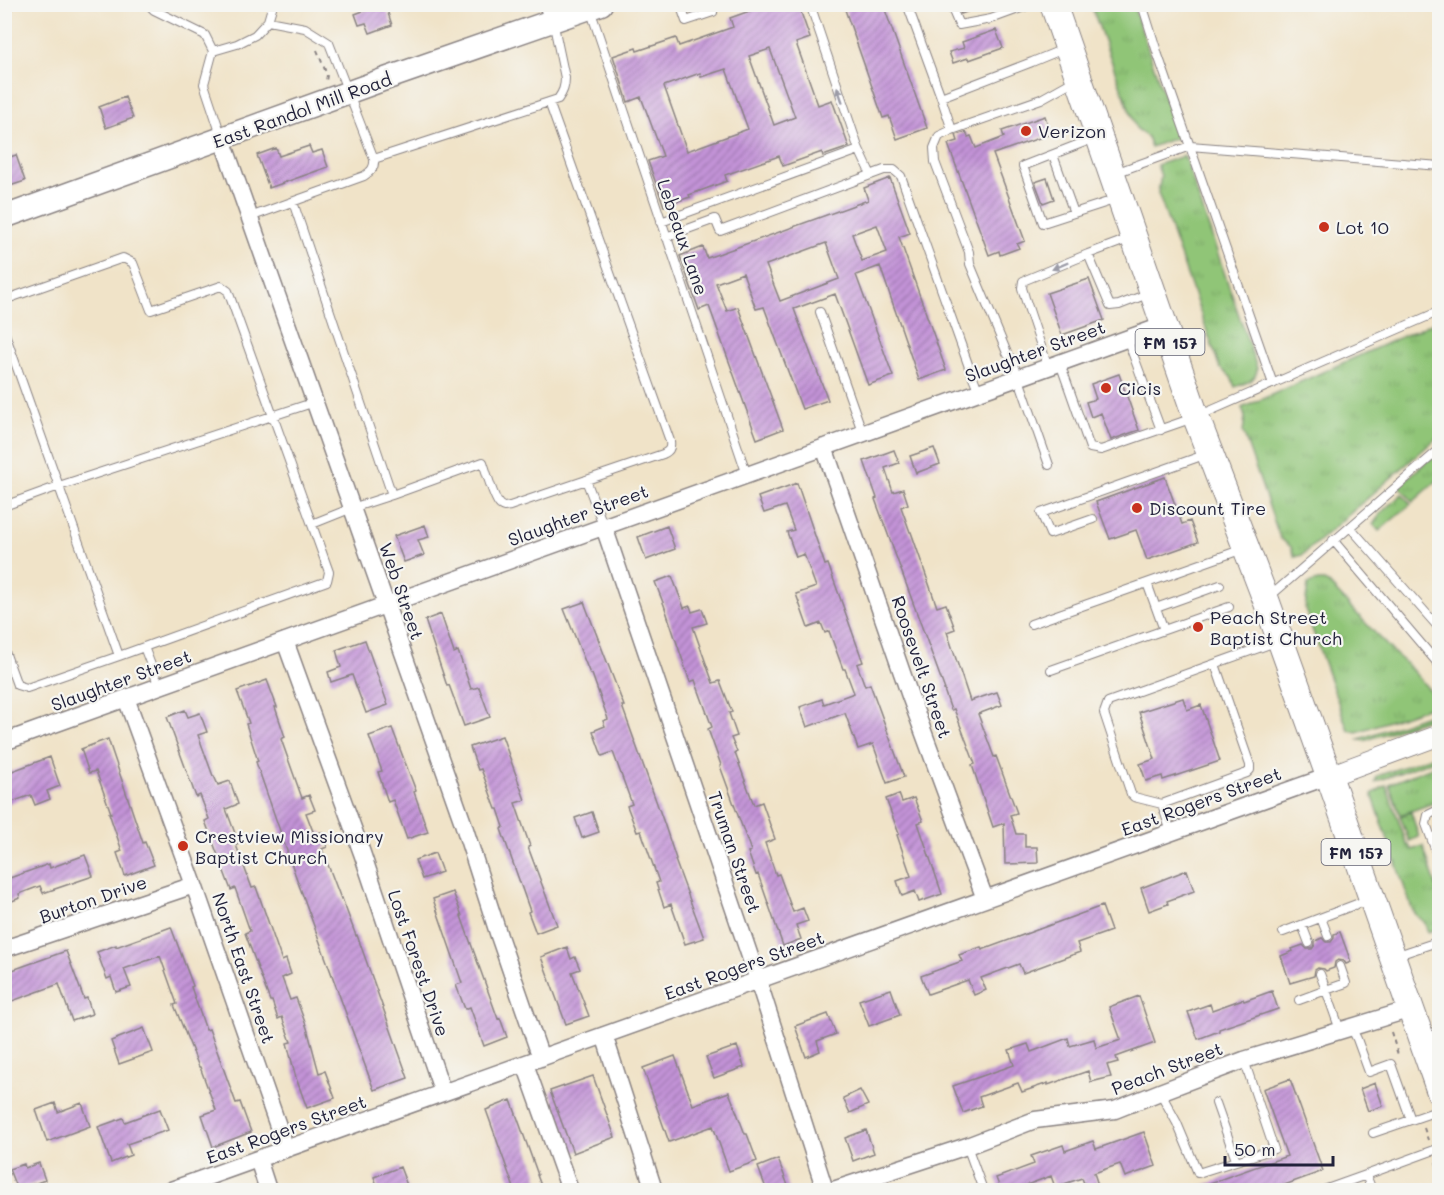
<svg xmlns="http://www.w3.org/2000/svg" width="1444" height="1195" font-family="Mali,sans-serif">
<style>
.grass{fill:url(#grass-tufts);stroke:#597459;stroke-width:1.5}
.building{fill:url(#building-hatch);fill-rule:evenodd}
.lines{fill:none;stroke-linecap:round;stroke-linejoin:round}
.service-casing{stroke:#898282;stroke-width:10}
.minor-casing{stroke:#898282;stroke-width:19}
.tertiary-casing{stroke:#898282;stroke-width:22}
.secondary-casing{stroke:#898282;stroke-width:25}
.primary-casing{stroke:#898282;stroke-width:28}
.path{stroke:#898282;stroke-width:2;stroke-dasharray:4.5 4.5;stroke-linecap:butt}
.service{stroke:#fff;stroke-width:8}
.minor{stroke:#fff;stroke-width:16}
.tertiary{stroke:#fff;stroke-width:20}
.secondary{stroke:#fff;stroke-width:22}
.primary{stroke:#fff;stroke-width:26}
.oneway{fill:#9c9ca7}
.poi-dot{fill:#c8321e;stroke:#f6f6f2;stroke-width:2}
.labels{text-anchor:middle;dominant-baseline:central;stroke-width:4.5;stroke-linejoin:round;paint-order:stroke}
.shield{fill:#f6f6f2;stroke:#626272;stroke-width:1.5}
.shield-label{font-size:16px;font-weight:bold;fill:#22223b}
.street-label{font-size:18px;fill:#22223b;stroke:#f6f6f2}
.poi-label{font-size:18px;fill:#22223b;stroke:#f6f6f2;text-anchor:start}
</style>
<defs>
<pattern id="grass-tufts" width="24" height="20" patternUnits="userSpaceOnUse" patternTransform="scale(1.5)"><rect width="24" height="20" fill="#90c577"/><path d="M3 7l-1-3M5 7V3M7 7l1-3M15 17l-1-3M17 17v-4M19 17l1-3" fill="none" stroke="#7ca968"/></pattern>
<pattern id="building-hatch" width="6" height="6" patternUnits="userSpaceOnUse" patternTransform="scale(1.5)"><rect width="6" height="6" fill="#c393d7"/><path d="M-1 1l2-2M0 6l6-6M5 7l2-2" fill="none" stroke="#9e78b0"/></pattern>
</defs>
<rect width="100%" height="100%" fill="#f6f6f2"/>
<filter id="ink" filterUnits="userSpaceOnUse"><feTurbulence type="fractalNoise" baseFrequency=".0167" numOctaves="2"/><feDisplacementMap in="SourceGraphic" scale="12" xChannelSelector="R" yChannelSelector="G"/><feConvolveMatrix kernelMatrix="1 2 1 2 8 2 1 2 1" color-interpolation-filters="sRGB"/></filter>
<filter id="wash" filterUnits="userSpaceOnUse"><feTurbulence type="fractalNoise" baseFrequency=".008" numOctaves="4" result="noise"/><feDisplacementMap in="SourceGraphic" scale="24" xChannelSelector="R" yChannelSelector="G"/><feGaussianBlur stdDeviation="1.35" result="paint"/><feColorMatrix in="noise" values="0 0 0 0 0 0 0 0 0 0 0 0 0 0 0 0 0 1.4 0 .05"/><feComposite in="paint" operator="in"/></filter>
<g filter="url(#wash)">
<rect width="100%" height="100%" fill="#f0e3c8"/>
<path class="grass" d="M1091,5h42l45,132 -27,10 -4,-10 -11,-9z
M1183,156l2,2 72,210c0,13 -11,15 -22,19l-4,-10 -11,-9 -62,-175 3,-17 -4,-11z
M1439,320v116l-132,115 -5,4 -7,2 -4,-10 -11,-9 -37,-106 2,-15 -3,-9z
M1439,450v29l-26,23 -14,-16z
M1402,494l9,10 -32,27 -6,-7 11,-14z
M1318,581h6l4,2 65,69 14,12 25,29 1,6 -1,7 -75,26 -9,-2 -43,-121 3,-25z
M1433,713l-6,6 -63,22 -5,-2z
M1439,754v4l-64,24 2,-6z
M1439,764v37l-39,14 -11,-31z
M1386,785l21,60h2l2,5 12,-4 16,48v34l-11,4 -4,-10 -8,-7 -4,-6 -40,-115z
M1411,812l8,25 -10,4 -9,-25z"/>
<g id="blocks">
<path class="building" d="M382,4h3l7,21 -22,8 -4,-10 -7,2 -4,-11z
M769,4h29l12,34 -14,5 22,62 14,-5 17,47 -26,9 -1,-4 -39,14 -4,-10 -54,19 2,6 -38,14 1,2 -26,9 -16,-45 15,-5 -22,-59 -13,5 -15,-46 23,-8 1,3 39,-13 3,8 54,-19 -3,-9zM770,49l25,68 -21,8 -25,-69zM726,69l22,60 -61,22 -23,-65 36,-13 1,4z
M843,4h40l44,124 -30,11 -8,-23 -6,2z
M957,4h26v2l-22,8z
M996,30l7,18 -34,12 -1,-2 -15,5 -4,-11 15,-4 -2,-6z
M125,97l8,21 -27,10 -7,-21z
M1045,116l6,18 -58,20 32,87 -8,3 2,4 -19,7 -1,-4 -10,4 -41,-111 10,-3 -2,-6 10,-3 2,5 3,-1 5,12 28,-11 -2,-6z
M309,146l3,7 10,-3 6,17 -59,21 -12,-33 19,-7 3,8z
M16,155l9,26 -21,7v-29z
M890,178l20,55 -11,4 47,133 -27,10 -39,-114 -24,9 37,101 -25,9 -33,-91 -41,15 34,91 -26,9 -38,-102 -8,2 -13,-36 -27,10 11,28 11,-4 45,122 -26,10 -48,-133 -10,4 -19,-54 23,-9 4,11 161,-58 -4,-12zM877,225l10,27 -25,9 -10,-27zM826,243l13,36 -59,22 -14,-36z
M1047,178l7,21 -11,4 -8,-21z
M1089,279l15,41 -42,15 -15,-42z
M1119,374l20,56 -28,10 -10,-27 -10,4 -5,-15 10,-3 -5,-15z
M934,448l6,16 -24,9 -6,-17z
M894,450l5,13 -14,5 8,24 10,-3 5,15 -7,3 9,25h1l26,75 9,-3 9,25 -8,3 23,69 27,-9 5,13 -24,9 16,43 2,-1 21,57 -7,2 6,19h9v13h12l1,16 -33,1 -1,-41 -11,4 -21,-62 3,-1 -21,-55 -3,1 -7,-20h1l-70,-191 2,-1 -13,-37z
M1165,477l17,47 8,-3 8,21 -51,18 -11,-30 -26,9 -14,-37z
M797,483l28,82 3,-1 35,98 -6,2 8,22 5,-2 34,93 -17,6 -14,-39 -15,5 -13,-36 -38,14 -7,-20 22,-8 2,5 30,-11 -9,-24h-2l-14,-38 -4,2 -4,-10 -13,5 -12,-34 20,-7 -12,-33 -8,3 -9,-25 7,-2 -9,-24 -21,7 -6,-16z
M425,525l4,12 -11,3 6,15 -20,7 -10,-26z
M667,526l8,23 -29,11 -8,-23z
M672,576l12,32 6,-2 2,6 10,-3 5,14 -14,4 20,56 7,-2 12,31 -3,1 8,23 -6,2 6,14 -2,1 19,52 8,-3 13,37 -10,4 11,32 3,-1 14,38 10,-4 5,13 -12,4 5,14 -18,7 -25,-72 -2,1 -8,-23 3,-1 -31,-85 1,-1 -13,-36 4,-2 -17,-47 -5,2 -26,-77 -9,-23z
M584,602l40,104h-2l42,117 12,36 -1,1 29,78 -19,6 -14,-40 -7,3 -8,-24 3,-1 -18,-51 -4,1 -10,-26 5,-2 -19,-52 -11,4 -9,-25 12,-5 -2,-5 5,-2 -16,-45h-2l-26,-65z
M441,614l13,39 4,-2 13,38 8,-2 11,30 -26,9 -15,-41 -2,1 -22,-66z
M365,640l23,65 -22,8 -14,-38 -21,7 -3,-10 13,-5 -5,-17z
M267,680l10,27h-2l10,30 -4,2 21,59 7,-3 6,15 -9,3 8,21 8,-2 5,15 -5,2 19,50 1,-1 14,38 1,-1 51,143 -34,12 -79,-216 -39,-112 2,-1 -12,-37 3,-1 -12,-32z
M1183,698l4,12 14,-5 19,56 -57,19 -1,-4 -16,5 -6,-17 15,-5 -16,-47z
M185,710l3,7 12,-4 7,19 -9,3 15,41h1l4,9 12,-4 8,23 -12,5 13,35 -3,1 16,43 4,-1 26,74 4,-2 5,15 -9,4 8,22 6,-2 11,30 12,45 6,-2 10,27 -28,10 -11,-30 -9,-35 4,-1 -9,-25 -4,2 -6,-18h-2l-25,-68 5,-2 -15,-43 -4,2 -26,-69 4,-2 -9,-24 -4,2 -29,-80z
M392,728l24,63 -2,1 14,40 -21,7 -14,-39 -5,2 -10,-30 4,-1 -13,-35z
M502,736l23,64 -10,3 15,43 -2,1 29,78 -21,8 -8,-21 2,-1 -29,-82 3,-2 -6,-18h-2l-15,-40 -3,1 -8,-23z
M108,739l35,104 2,-1 9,23 -29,11 -8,-23 5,-2 -13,-38h2l-15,-42 -7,2 -8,-24z
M50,757l10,29 -13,5 3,8 -15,6 -4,-10 -27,10v-31z
M899,794l3,8 12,-4 9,23 -5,2 24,71 -23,8 -4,-11 -13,5 -5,-15 14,-5 -14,-41 2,-1 -13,-35z
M592,812l7,20 -17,6 -7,-20z
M435,853l7,19 -20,7 -7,-19z
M85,855l8,21 -50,17 -3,-7 -21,8 1,4 -16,6v-24l45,-16 1,4z
M1187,870l7,21 -27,10 1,3 -19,7 -8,-23z
M453,892l9,24h-1l37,103 2,-1 7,19 -23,9 -14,-39 -5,2 -9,-24 6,-2 -29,-84z
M1102,906l9,25 -34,12 3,9 -57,21 -4,-9 -38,14 5,12 -12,5 -6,-15 -40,14 -7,-18 41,-15 -3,-6 22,-8 1,3z
M171,927l22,59 -2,1 15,43 3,-1 27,74 4,-1 11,30 -38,15 -11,-32 14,-5 -16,-43h-1l-25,-62 3,-1 -17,-48 -36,13 7,18 -15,5 -5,-15 -4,2 -10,-27 19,-7v2z
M1340,932l11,30 -5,2 -2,-3 -6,-1 -3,2 -1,6 -8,3 -2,-2 -6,-1 -3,2 -1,6 -24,7 -9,-27 12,-5 -1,-2 11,-4 4,4h5l3,-4v-4l7,-3 4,4h5l3,-4v-4z
M567,947l4,12 4,-2 5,12 -8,3 17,44 -23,8 -25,-67z
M66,951l18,48 3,-1 5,16 -20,7 -13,-37 -55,20v-31z
M891,989l9,26 -31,11 -10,-26z
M1272,991l6,18 -59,20v2l-21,8 -10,-27 22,-8 2,6 31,-11 1,2z
M1139,996l16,47 -39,14 2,5 -11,3 4,12 -20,5 -3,-11 -40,14v-2l-26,9 -4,-9 -39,14 3,9 -19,7 -10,-27 61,-21 -5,-15 19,-6 3,8 37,-14 2,8 24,-7 2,9 25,-8 -12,-33z
M828,1014l8,20 -19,7 3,10 -14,6 -11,-31z
M144,1028l9,24 -34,12 -8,-23z
M737,1046l7,21 -30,11 -8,-21z
M675,1056l18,49 36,-13 16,42h2l10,27 -28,10 -16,-45 -44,16 -26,-74z
M593,1076l22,61 -42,16 -23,-62z
M1290,1079l33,92 -55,20h-75v-2l94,-33 -24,-67z
M1375,1083l8,23 -15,5 -8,-22z
M860,1090l8,15 -18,8 -7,-15z
M511,1100l27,75h-1l6,16h-28l-29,-81z
M55,1103l3,9 24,-9 8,23 -43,16 -11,-32z
M160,1109l8,21 -41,14 4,11 -20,8 -13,-36 25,-9 2,4z
M866,1130l8,23 -21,8 -8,-23z
M1144,1132l12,34 -31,11 -5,-13 -26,9 4,12 -12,4 -4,-11 -27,9 -4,-11 -30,11 1,4h-21l-5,-13 38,-14 -3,-8 32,-11 2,6 28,-10 3,8z
M778,1159l12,32h-23l-9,-24z
M39,1163l6,17 -28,10 -8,-21 15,-5 1,4z
M400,1167l8,21 -8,3h-21l-5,-14z"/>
</g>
</g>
<g filter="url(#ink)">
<use href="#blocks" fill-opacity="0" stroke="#898282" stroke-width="1.5"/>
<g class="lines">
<g class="service-casing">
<path id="service" d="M148,4l6,6 51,25 8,16
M680,4l6,17 27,-9 -2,-8
M810,4l48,143 13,28
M907,4l34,93 91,-35 34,-14
M950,4l9,21 32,-6 41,-15
M1142,4l16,51 115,329
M4,7l9,-3
M590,9l157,466
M268,21l5,-17
M941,97l11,33 89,-31 34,-19
M952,130l-13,6 -5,12 1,14 34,90 1,12 37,89 6,9 36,103
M222,138l-18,-54 9,-33 24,-7 18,-9 13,-14 37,7 24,15 45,116 184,-60c5,-7 7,-12 7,-21l-12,-57
M1095,138l-72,28 20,57 74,-24
M1053,155l21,58
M1115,173l75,-27 250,20
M293,202l99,293 -40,13 -40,16
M250,217l114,-41c7,-5 11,-8 10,-17
M661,222l198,-72
M666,237l49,-18 5,12 164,-61h10l7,6 68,191 10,25
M1088,254l22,52 9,-1 31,-12
M4,300l119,-42 10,5 18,47 70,-24 7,5 101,281 -2,9 -208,75 -115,-325
M820,312l43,122
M1127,338l34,92
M1060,363l30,85 11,2 95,-33 244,-106
M1048,367l-23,-69 -3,-10 1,-7 65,-27 43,-16
M586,480l18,47
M392,495l91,-33c3,9 11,38 17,43 4,3 5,2 10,1l153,-52c6,-3 8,-5 7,-13l-121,-339
M4,506l55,-20 256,-84
M1093,519l-43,15 -9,-21 166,-59
M1350,527l90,102
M1333,540l107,126
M1147,583l17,47
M1268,598l172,-149
M1156,608l64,-23
M1031,624l212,-75
M144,647l15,39
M4,649l13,36 10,3 92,-32
M1051,670l178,-63
M1162,804l85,-31 3,-3v-5l-35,-101
M1440,809l-12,6 -2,9 14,38
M1171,832l-9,-28 -28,-7 -3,-3 -27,-81 4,-11 170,-61
M1321,918l7,18
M1302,925l7,18
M1283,932l87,-33
M1395,956l45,-15
M1320,974l6,16 20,-7 -6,-17
M1299,1000l27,-10 14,40
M1351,1027l6,12 12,33 22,-8 20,56
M1160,1092l17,31 21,50 76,-24 -30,-89
M1216,1103l20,57
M1373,1133l67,-23
M967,1146l16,44
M1324,1190l42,-15
M1372,1190l-6,-15 74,-27"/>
</g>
<g class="minor-casing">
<path id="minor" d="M547,4l6,16
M222,139l241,684 36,113 42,122
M824,447l86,249 75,203
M604,527l154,453 67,210
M285,641l77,212 81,240
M126,698l68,187 92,264
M4,742l1161,-417
M4,949l190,-64
M604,1035l50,155
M525,1064l45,126
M258,1159l10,31
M171,1190l1158,-414
M833,1190l134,-44 68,-26 80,-10 45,-18 84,-32 167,-51"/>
</g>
<g class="tertiary-casing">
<path id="tertiary" d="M1329,776l111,-41"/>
</g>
<g class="secondary-casing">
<path id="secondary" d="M4,217l384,-139 213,-74"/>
</g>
<g class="primary-casing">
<path id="primary" d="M1053,4l143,413 70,183 63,176 111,316"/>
</g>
<path class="path" d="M317,50l10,25 -1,6
M1391,1032l7,23
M1424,1128l4,12
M1436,1162l4,12"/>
<use href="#service" class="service"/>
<use href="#minor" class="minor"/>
<use href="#tertiary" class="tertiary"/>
<use href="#secondary" class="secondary"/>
<use href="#primary" class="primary"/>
</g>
<defs><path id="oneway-solid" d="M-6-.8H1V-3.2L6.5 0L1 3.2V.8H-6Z" transform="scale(1.5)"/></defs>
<g class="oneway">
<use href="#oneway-solid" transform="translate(840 95) rotate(-109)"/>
<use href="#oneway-solid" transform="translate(1060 266) rotate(157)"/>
</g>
</g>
<g class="poi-dot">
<circle cx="1026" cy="131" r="6"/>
<circle cx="1324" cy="227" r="6"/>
<circle cx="1106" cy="388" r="6"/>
<circle cx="1137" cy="508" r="6"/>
<circle cx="1198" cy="627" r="6"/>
<circle cx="183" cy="846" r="6"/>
</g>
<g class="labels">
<g class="shield">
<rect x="1135.5" y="329" width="69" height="26" rx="4.5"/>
<rect x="1321.5" y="839" width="69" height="26" rx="4.5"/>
</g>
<g class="shield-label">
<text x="1170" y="342">FM 157</text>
<text x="1356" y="852">FM 157</text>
</g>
<g class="street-label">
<text transform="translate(302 110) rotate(-20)">East Randol Mill Road</text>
<text transform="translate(683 237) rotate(71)">Lebeaux Lane</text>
<text transform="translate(1035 351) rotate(-20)">Slaughter Street</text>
<text transform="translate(578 515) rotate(-20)">Slaughter Street</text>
<text transform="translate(402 591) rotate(71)">Web Street</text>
<text transform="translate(922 667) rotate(71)">Roosevelt Street</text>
<text transform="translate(121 680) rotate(-20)">Slaughter Street</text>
<text transform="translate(1201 801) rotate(-20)">East Rogers Street</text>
<text transform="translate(735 852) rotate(71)">Truman Street</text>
<text transform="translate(93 899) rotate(-19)">Burton Drive</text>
<text transform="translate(419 963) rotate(71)">Lost Forest Drive</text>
<text transform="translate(744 965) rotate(-20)">East Rogers Street</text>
<text transform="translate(244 968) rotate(71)">North East Street</text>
<text transform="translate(1167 1068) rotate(-21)">Peach Street</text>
<text transform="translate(286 1129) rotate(-20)">East Rogers Street</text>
</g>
<g class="poi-label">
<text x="1038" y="131">Verizon</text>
<text x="1336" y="227">Lot 10</text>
<text x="1118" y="388">Cicis</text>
<text x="1149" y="508">Discount Tire</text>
<text x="1210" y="617">Peach Street<tspan x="1210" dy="21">Baptist Church</tspan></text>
<text x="195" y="836">Crestview Missionary<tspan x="195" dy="21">Baptist Church</tspan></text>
</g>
</g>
<rect width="1444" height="1195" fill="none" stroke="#f6f6f2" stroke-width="24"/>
<path d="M1225 1156v9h108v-9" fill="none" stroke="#22223b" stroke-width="3"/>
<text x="1234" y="1156" font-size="18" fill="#22223b" stroke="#f6f6f2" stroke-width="4.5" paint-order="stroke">50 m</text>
</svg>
